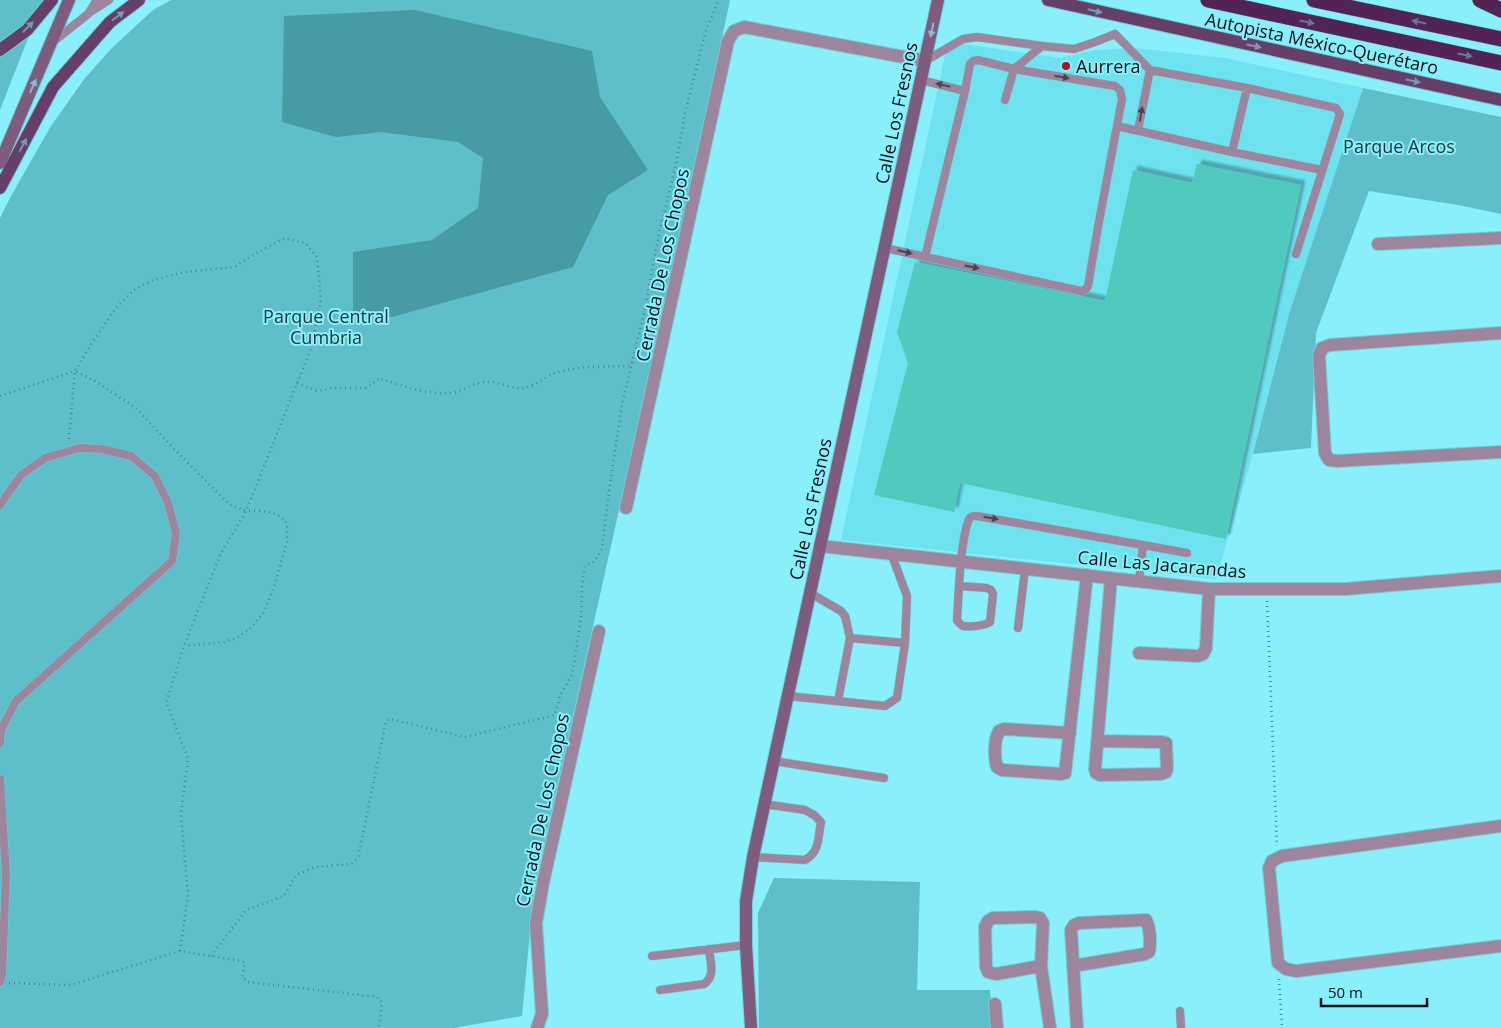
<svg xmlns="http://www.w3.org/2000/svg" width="1501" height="1028" font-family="'Open Sans',sans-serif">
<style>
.built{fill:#6fe2ef}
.green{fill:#5ebfca}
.water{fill:#469ba4}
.building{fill:#4fcabc;filter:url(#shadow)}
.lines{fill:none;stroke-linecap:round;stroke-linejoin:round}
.lane-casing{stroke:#73ccd6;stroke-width:9}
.street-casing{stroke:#73ccd6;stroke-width:14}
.secondary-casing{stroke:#73ccd6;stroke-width:14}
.primary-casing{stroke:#73ccd6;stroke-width:14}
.highway-casing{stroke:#73ccd6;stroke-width:16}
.path{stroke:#47868d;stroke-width:2.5;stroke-dasharray:1 4;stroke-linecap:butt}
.lane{stroke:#9d869d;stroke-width:8}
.street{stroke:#9d869d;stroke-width:12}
.secondary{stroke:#7d5c7e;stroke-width:12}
.primary{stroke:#663f68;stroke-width:12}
.highway{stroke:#522455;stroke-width:15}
.oneway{fill:#7897b2}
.oneway2{fill:#687597}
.oneway3{fill:#85bccf}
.oneway4{fill:#474753}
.poi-dot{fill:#a9131f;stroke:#89effb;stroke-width:2}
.labels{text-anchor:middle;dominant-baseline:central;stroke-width:4;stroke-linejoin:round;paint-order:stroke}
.street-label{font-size:18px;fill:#001316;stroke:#89effb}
.poi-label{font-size:18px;fill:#001316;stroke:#89effb;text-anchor:start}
.park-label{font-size:18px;fill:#183437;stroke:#89effb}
</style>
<defs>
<filter id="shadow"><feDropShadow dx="4.5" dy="-4.5" stdDeviation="1" flood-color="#0004"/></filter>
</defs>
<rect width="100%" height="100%" fill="#89effb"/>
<path class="built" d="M964,44l96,14 35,-8 40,-2 90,10 138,30 -74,226 -36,140 -37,125 -375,-39 104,-485 8,-7z"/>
<path class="green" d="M0,0h43l-43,110z
M171,0h559l-51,242 -145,648 -12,126 -68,12h-454v-810l11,-22 40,-70 34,-48 27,-30 41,-38z
M1363,88l138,29v97l-43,-9 -89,-14 -53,142 -5,115 -58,6 36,-140z
M774,878l146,4 -3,108h73l4,38h-235l-1,-115z"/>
<path class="water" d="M415,10l177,41 8,46 48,73 -40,25 -35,72 -181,50 -39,-4v-61l79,-12 46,-32 5,-50 -25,-16 -77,-10 -45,5 -54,-15 2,-106z"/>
<path class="building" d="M1197,164l104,21 -75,354 -266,-56 -6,29 -80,-17 34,-132 -11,-31 18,-70 190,39 28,-131 59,13z"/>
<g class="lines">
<g class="lane-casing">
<path id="lane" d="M92,11l17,-11
M1115,34l35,36 -12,60
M54,41l34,-27 9,-14
M925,61l38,-22 14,-2 65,9 32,3 21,-7 20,-8
M1150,70l97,18 89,20 4,6 -44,140
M921,80l44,11
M1005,100l9,-31 28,-23
M1117,126l115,26 90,18
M1232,152l15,-64
M885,248l196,43 4,-1 3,-4 10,-59 24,-128 -2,-9 -5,-4 -101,-17 -36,-9 -5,1 -3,3 -5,27 -40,166
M0,505l21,-30 24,-17 34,-10 23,1 29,7 24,20 13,27 8,30 -4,28 -156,140 -15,29 -1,13
M1143,545l44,8
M891,553l16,43 -2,47
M959,586l28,2 4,2 2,4 -3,28c-6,4 -20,5 -27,4 -4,-2 -4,-3 -6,-6 2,-29 2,-58 8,-87 1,-4 2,-11 5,-15 2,-3 3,-2 7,-2l166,29 -4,36
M810,593l31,18 4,5 5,22
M1018,628l7,-59
M788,696l97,10 12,-8 8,-55 -55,-5 -12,63
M773,761l111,17
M0,779l6,95 -4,101 -2,7
M753,857l52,3c15,-8 13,-23 16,-38l-7,-7 -9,-5 -41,-6
M652,956l94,-11
M660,990l44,-6c12,-8 6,-23 5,-35
M1180,1011l1,17"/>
</g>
<g class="street-casing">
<path id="street" d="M1378,244l123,-6
M1501,333l-171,12 -8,3 -3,8 6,97 4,7 8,1 164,-9
M626,508l102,-467 6,-10 10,-4 181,34
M820,546l389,43h136l156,-13
M1139,653l59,3 5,-2 3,-6 3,-59
M1070,733l-66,-4 -5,2c-5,9 -5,26 -2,36l5,3 59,4 4,-1 22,-198
M1098,741l64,1 4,1 1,25 -1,4 -5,2 -61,1 -4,-2 -1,-4 16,-191
M1501,826l-219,30 -10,5 -3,7 9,95 8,6 10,2 205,-25
M1041,966l-45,8 -8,-2 -2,-5 -1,-40 3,-6 5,-3 41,-1 6,1 3,5 -2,43 9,62
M1073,966l72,-12 4,-2c2,-9 1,-24 -3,-32l-67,3 -5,2 -3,5 6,98
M995,1004l2,24
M537,1028l5,-14 -6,-91 7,-40 56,-252"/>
</g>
<g class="secondary-casing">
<path id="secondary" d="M0,163l69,-163
M751,1028l-5,-83v-44l7,-44 185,-857"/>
</g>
<g class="primary-casing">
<path id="primary" d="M1048,0l453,100
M0,50l27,-20 25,-30
M0,188l53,-101 57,-65 29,-22"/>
</g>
<g class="highway-casing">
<path id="highway" d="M1208,0l293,63
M1314,0l187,39
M1480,0l21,10"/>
</g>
<path class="path" d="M297,383l21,8 13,-3h35l14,-10c20,8 49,17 71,15 14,-2 22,-12 40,-11 13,1 24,9 37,5 8,-2 16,-9 24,-13 25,-9 53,-7 79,-8
M0,396l75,-25 17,-28 24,-35 18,-18 19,-10 32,-8 49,-5 26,-16 25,-13 20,5 12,14 4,42 -9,47 -66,165 -26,44 -36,91 -18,56 22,56 -7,57 7,80 -8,56
M69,439l6,-68 20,10 41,27 38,41 56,56 16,6h14l13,2 7,3 7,7v19l-13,45 -10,25 -13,16 -15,10 -12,4 -39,4
M1267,601l10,245
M211,956l35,-46 38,-14 12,-21 19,-8 36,-3 7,-6 28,-137 4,-2 75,18 90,-22 5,-19 12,-21 9,-56 1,-32 3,-21 9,-4 8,-13 7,-57 13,-88 23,-95 12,-66 19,-79 9,-51 21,-83 13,-30
M1279,979l3,49
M9,983l61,2 110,-34 62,10 3,2 -3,14 6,5 129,15 5,5 -3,26"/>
<use href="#lane" class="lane"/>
<use href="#street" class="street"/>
<use href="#secondary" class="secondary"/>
<use href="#primary" class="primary"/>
<use href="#highway" class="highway"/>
</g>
<defs><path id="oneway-solid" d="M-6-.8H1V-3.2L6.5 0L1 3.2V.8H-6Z" transform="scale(1.25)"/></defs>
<g class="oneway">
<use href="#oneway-solid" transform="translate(1095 11) rotate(13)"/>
<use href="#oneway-solid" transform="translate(118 16) rotate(-37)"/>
<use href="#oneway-solid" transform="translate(28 27) rotate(-46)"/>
<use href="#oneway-solid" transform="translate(1254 46) rotate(12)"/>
<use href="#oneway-solid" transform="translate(1413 81) rotate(12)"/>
<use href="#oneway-solid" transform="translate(23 145) rotate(-62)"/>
</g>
<g class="oneway2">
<use href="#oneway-solid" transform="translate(1307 22) rotate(12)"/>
<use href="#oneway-solid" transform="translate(1419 22) rotate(-168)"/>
<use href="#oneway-solid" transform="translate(1465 55) rotate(12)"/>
</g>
<g class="oneway3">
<use href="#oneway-solid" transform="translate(932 30) rotate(102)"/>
<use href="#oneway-solid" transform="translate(33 86) rotate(-67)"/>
</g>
<g class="oneway4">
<use href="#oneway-solid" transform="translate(1062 77) rotate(10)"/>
<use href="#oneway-solid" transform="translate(943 85) rotate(-167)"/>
<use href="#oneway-solid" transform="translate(1141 114) rotate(-80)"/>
<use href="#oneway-solid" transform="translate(905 252) rotate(13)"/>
<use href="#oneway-solid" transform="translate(972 267) rotate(12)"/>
<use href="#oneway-solid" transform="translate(991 518) rotate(10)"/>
</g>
<circle class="poi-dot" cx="1066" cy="66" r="5"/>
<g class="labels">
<g class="street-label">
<text transform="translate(1322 43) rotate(12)">Autopista México-Querétaro</text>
<text transform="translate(896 113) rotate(-78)">Calle Los Fresnos</text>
<text transform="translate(662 265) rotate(-78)">Cerrada De Los Chopos</text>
<text transform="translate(810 509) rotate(-78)">Calle Los Fresnos</text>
<text transform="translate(1162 564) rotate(5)">Calle Las Jacarandas</text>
<text transform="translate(542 810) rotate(-78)">Cerrada De Los Chopos</text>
</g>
<g class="poi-label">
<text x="1076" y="66">Aurrera</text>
</g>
<g class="park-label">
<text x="1399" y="146">Parque Arcos</text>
<text x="326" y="316">Parque Central<tspan x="326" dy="21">Cumbria</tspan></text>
</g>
</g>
<path d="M1321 998v8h106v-8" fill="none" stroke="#001316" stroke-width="2.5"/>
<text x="1328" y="998" font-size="15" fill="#001316" stroke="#89effb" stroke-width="4" paint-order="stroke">50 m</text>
</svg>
